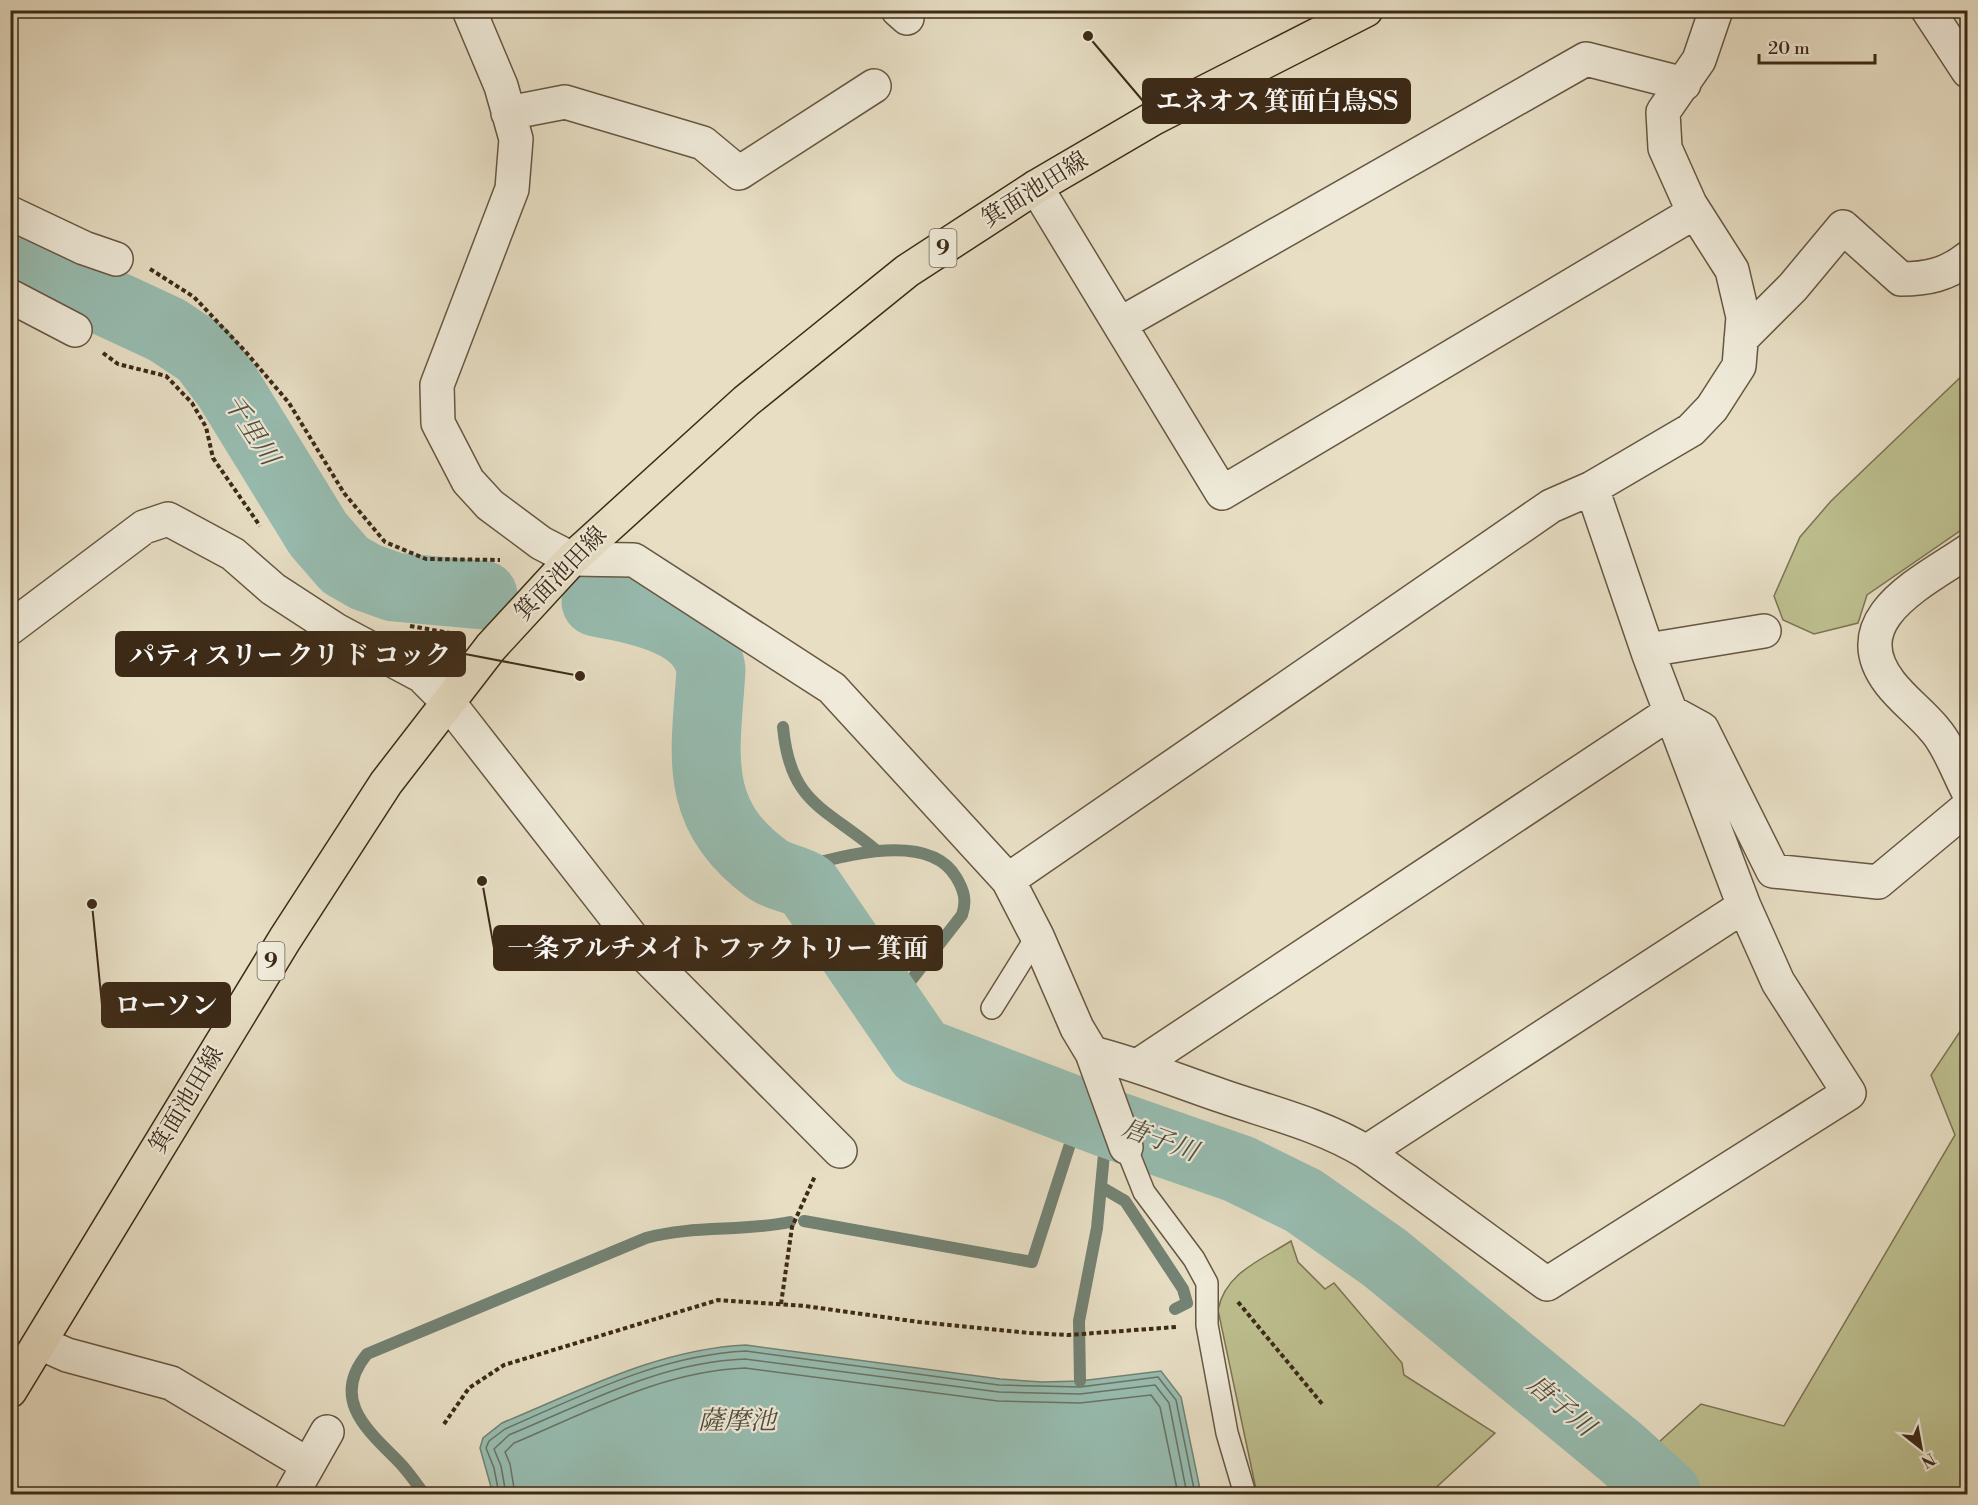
<svg xmlns="http://www.w3.org/2000/svg" width="1978" height="1505" font-family="'Libre Bodoni','Noto Serif JP',serif">
<style>
.green{fill:#bdbf8f;stroke:#7c7453;stroke-width:1.5}
.water{fill:#97bcb0;stroke:#738273;stroke-width:1.5}
.lines{fill:none;stroke-linecap:round;stroke-linejoin:round}
.shore{stroke:#6a7364;stroke-width:1.5}
.stream{stroke:#738273;stroke-width:12}
.river{stroke:#97bcb0;stroke-width:69}
.lane-casing{stroke:#675742;stroke-width:24}
.street-casing{stroke:#675742;stroke-width:36}
.primary-casing{stroke:#3c2a17;stroke-width:36}
.path{stroke:#3c2a17;stroke-width:4;stroke-dasharray:4.5 3;stroke-linecap:butt}
.lane{stroke:#efead9;stroke-width:21}
.street{stroke:#efead9;stroke-width:33}
.primary{stroke:#e7dec4;stroke-width:33}
.labels{text-anchor:middle;dominant-baseline:central;stroke-width:4.5;stroke-linejoin:round;paint-order:stroke}
.shield{fill:#efead9;stroke:#726451;stroke-width:1.5}
.shield-label{font-size:22px;font-weight:bold;fill:#3c2a17}
.street-label{font-size:24px;fill:#3c2a17;stroke:#efead9}
.water-label{font-size:26px;font-style:italic;fill:#534e3d;stroke:#efead9}
.leader{fill:none;stroke:#3c2a17;stroke-width:2}
.callout-dot{fill:#3c2a17;stroke:#efead9;stroke-width:2}
.callout{fill:#3c2a17;stroke:#3c2a17;stroke-width:2}
.callout-label{font-size:26px;text-anchor:middle;font-weight:bold;fill:#fff}
</style>
<rect width="100%" height="100%" fill="#e7dec4"/>
<filter id="stains"><feTurbulence type="fractalNoise" baseFrequency=".00333" numOctaves="4"/><feColorMatrix values="0 0 0 0 .2 0 0 0 0 .09 0 0 0 0 .02 0 0 0 .5 -.17"/></filter>
<radialGradient id="worn" r=".72"><stop offset=".6" stop-color="#630" stop-opacity="0"/><stop offset="1" stop-color="#630" stop-opacity=".3"/></radialGradient>
<path class="green" d="M1967,371v155l-100,69 -9,28 -44,11 -31,-14 -9,-24 26,-59 31,-36z
M1967,1021v473h-326l-4,-4 21,-47 43,-39 83,22 171,-291 -24,-60z
M1291,1241l7,21 27,27 9,-6 68,80 2,12 91,58 -66,61h-172l-39,-184c7,-37 43,-50 73,-69z"/>
<path class="water" d="M746,1345l254,34 42,3 38,-1 81,-10 20,26 20,97h-708l-13,-46 3,-10 19,-15c80,-33 157,-74 244,-78z"/>
<g class="lines">
<path class="shore" d="M499,1494l-5,-26 -8,-20 3,-7 16,-12c78,-34 155,-74 241,-78l253,34 81,2 78,-10 18,23 19,94
M506,1494l-5,-28 -7,-17 15,-14c77,-32 152,-73 236,-76l254,33 81,2 75,-9 14,18 18,91
M515,1494l-5,-30 -5,-12 9,-9c74,-31 149,-72 231,-75l253,33 82,2 71,-8 9,12 18,87"/>
<path class="stream" d="M783,727c7,76 41,80 93,123
M775,874c46,-11 150,-49 181,3 8,13 11,24 6,38l-71,91
M1101,1187l24,14 58,88 4,14 -12,6
M804,1221l228,41 48,-149
M1080,1381l-1,-60 18,-93 10,-105
M424,1494c-8,-11 -16,-23 -26,-33 -31,-31 -68,-62 -31,-107l279,-116c47,-13 97,-6 144,-16"/>
<path class="river" d="M10,253l73,38 84,39 36,24 24,32 91,148 27,31 21,12 28,10 89,8
M596,602c39,7 109,19 115,68 -5,82 -21,143 56,199 12,9 28,9 41,18l113,165 186,71 132,46 65,32 81,57 237,195 45,41"/>
<g class="lane-casing">
<path id="lane" d="M992,1008l45,-72
M1126,1147l18,45 50,67 13,24v42l20,108 18,61"/>
</g>
<g class="street-casing">
<path id="street" d="M469,10l32,76 15,53 -4,50 -75,196 1,38 30,58 22,24 51,38 31,16 62,1 198,128 176,192 29,56 40,92 15,25c45,11 86,28 130,43 49,17 100,29 144,56l181,132 302,-191 -71,-111 -34,-76 -95,-251 -57,-167
M898,10l9,8
M1928,10l40,61
M508,113l57,-11 138,41 36,30 135,-87
M1036,187l186,306 473,-281
M10,213l74,35 32,11
M10,296l65,34
M1120,324l466,-265 98,25
M1741,339l52,-52 50,-60 58,52c25,0 46,-4 67,-21
M1968,551c-45,31 -127,68 -78,132 13,17 31,30 45,47 14,16 23,42 33,61
M10,628l134,-101 24,-8 65,35 40,35 63,41 86,46 26,26 199,255 193,194
M1648,650l116,-19
M1008,880l543,-374 41,-18 99,-58 21,-22 27,-42 4,-49 -11,-47 -42,-66 -25,-56 -2,-36 36,-52 17,-50
M1092,1053l34,94
M1139,1065l532,-353 31,17 71,142 105,11 90,-75
M1366,1152l378,-246
M40,1343l27,12 104,28 136,81
M292,1494l35,-62"/>
</g>
<g class="primary-casing">
<path id="primary" d="M10,1391l275,-452 101,-156 105,-136 81,-88 174,-158 161,-130 129,-84 118,-69 212,-108"/>
</g>
<path class="path" d="M150,269l44,28 51,54 44,52 55,90 41,49 41,17 74,1
M103,353l15,11 48,12 26,27 14,24 7,31 47,68
M410,626l46,8
M1238,1302l85,103
M781,1304l11,-77 23,-51
M444,1424l25,-36 35,-23 214,-65 87,6 114,16 111,11 38,2 108,-8"/>
<use href="#lane" class="lane"/>
<use href="#street" class="street"/>
<use href="#primary" class="primary"/>
</g>
<g class="labels">
<g class="shield">
<rect x="929.5" y="229" width="27" height="38" rx="4.5"/>
<rect x="257.5" y="942" width="27" height="38" rx="4.5"/>
</g>
<g class="shield-label">
<text x="943" y="248">9</text>
<text x="271" y="961">9</text>
</g>
<g class="street-label">
<text transform="translate(1035 190) rotate(-32)">箕面池田線</text>
<text transform="translate(561 574) rotate(-46)">箕面池田線</text>
<text transform="translate(187 1100) rotate(-59)">箕面池田線</text>
</g>
<g class="water-label">
<text transform="translate(251 430) rotate(57)">千里川</text>
<text transform="translate(1160 1140) rotate(20)">唐子川</text>
<text transform="translate(1561 1406) rotate(40)">唐子川</text>
<text x="737" y="1421">薩摩池</text>
</g>
</g>
<path class="leader" d="M1088 36L1143 101M580 676L465 654M482 881L494 948M92 904L102 1005"/>
<g class="callout-dot">
<circle cx="1088" cy="36" r="6"/>
<circle cx="580" cy="676" r="6"/>
<circle cx="482" cy="881" r="6"/>
<circle cx="92" cy="904" r="6"/>
</g>
<g class="callout">
<rect x="1143" y="79" width="267" height="44" rx="6"/>
<rect x="116" y="632" width="349" height="44" rx="6"/>
<rect x="494" y="926" width="448" height="44" rx="6"/>
<rect x="102" y="983" width="128" height="44" rx="6"/>
</g>
<g class="callout-label">
<text x="1277" y="110">エネオス 箕面白鳥SS</text>
<text x="290" y="664">パティスリー クリ ド コック</text>
<text x="718" y="957">一条アルチメイト ファクトリー 箕面</text>
<text x="166" y="1014">ローソン</text>
</g>
<rect width="1978" height="1505" fill="none" stroke="#e7dec4" stroke-width="36"/>
<rect x="12" y="12" width="1954" height="1481" fill="none" stroke="#3c2a17" stroke-width="3"/>
<rect x="18" y="18" width="1942" height="1469" fill="none" stroke="#3c2a17" stroke-width="1.5"/>
<g transform="translate(1921 1448) rotate(149)" stroke="#efead9" stroke-width="4.5" paint-order="stroke">
<path d="M0-4.5L10 22L0 15L-10 22Z" fill="#3c2a17"/>
<text y="-9" font-size="16" font-weight="bold" text-anchor="middle" fill="#3c2a17">N</text>
</g>
<path d="M1759 54v9h116v-9" fill="none" stroke="#3c2a17" stroke-width="3"/>
<text x="1768" y="54" font-size="18" fill="#3c2a17" stroke="#efead9" stroke-width="4.5" paint-order="stroke">20 m</text>
<rect width="100%" height="100%" filter="url(#stains)"/>
<rect width="100%" height="100%" fill="url(#worn)"/>
</svg>
